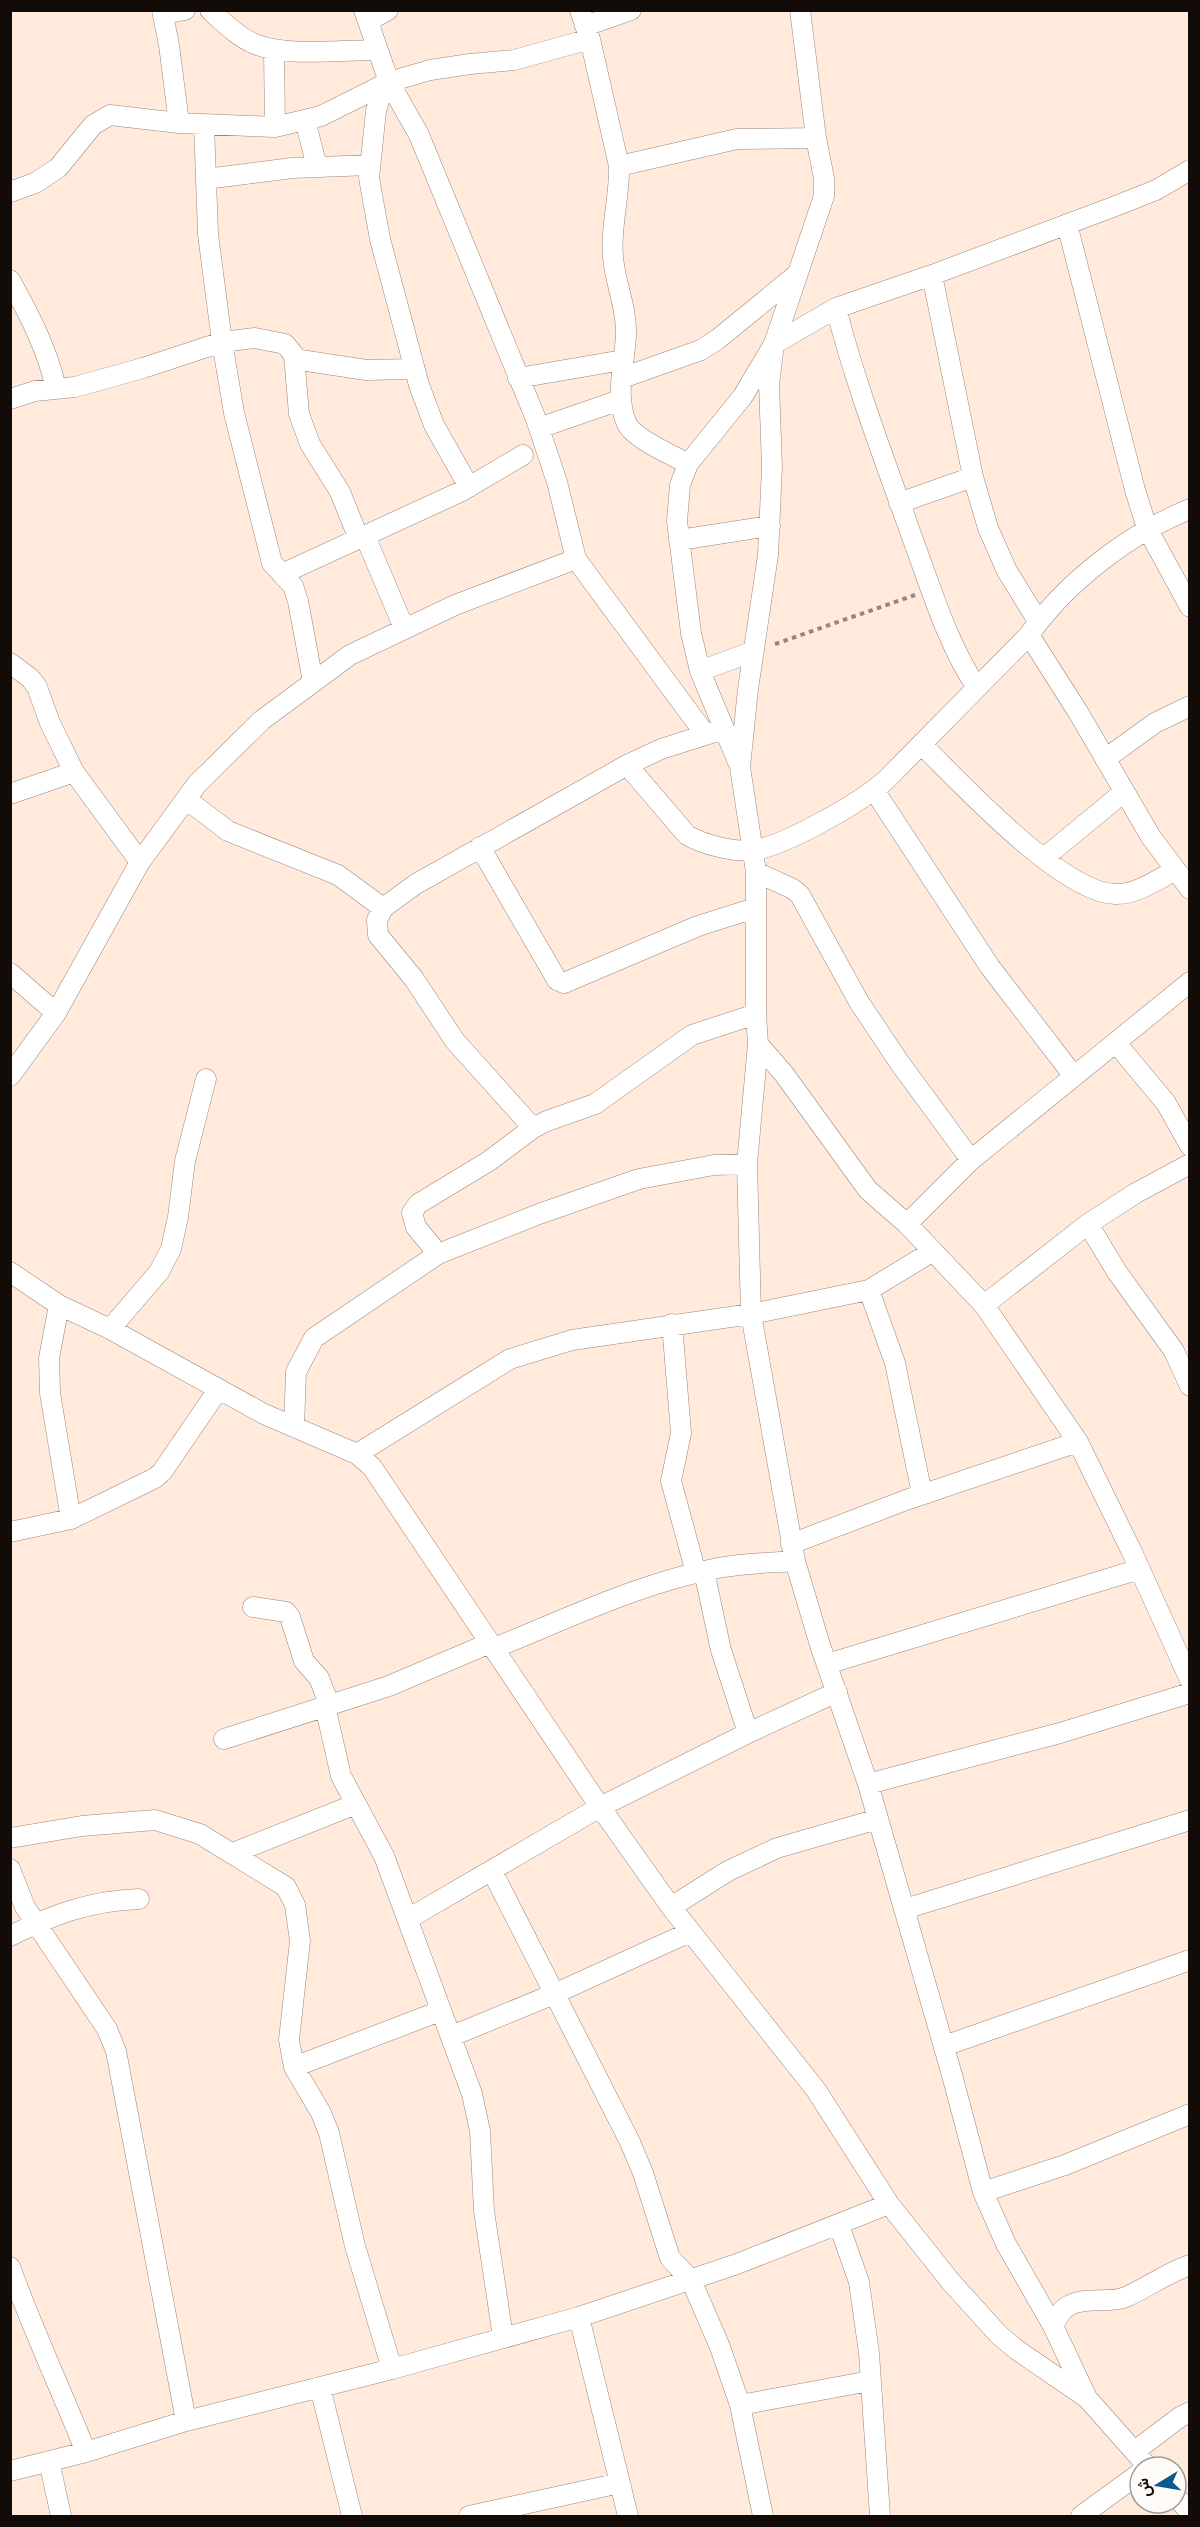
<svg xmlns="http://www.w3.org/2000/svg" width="1200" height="2527" font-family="Ubuntu,Vazirmatn,sans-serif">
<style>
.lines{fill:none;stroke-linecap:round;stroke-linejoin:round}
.street-casing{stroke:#9a877b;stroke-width:21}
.path{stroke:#96877d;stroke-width:4;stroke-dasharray:4.5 4.5;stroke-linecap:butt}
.street{stroke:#fff;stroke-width:20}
</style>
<rect width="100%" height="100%" fill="#ffeadc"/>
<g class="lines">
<g class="street-casing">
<path id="street" d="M162,10l7,35 10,78
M210,10c14,13 28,27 45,34 30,13 88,6 122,6
M364,10l25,72 30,53 117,284 21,63 19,77 129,175
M580,10l10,29 29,127c1,30 -9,61 -6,91 2,26 14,51 13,77 -1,30 -12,61 1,90 7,15 46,31 61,40
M800,10l16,128 8,40v18l-50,148 -5,40 3,83 -4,88 -20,134 -8,78 16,105v142l2,30 26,30 84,116 39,34 77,81 94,137 53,108 59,130
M163,14l22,-4
M368,21l20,-11
M585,26l46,-16
M274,51l1,76
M384,84l-8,27 -7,67 11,61 39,146 15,40 35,62
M305,120l12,47
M204,124l4,110 14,108 12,71 38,150 21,23 5,15 15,81
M619,166l118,-27 79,-1
M206,179l86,-11 78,-3
M10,192l25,-9 23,-15 35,-43 17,-10 69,8 96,4 46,-11 68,-34 41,-12 40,-6 44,-4 76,-21
M1067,224l68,266 12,38 43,79
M932,275l41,202 15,51 19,43 31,50
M10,280c20,36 37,69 46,108
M836,308c20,78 49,153 76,229 19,51 35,106 65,151
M294,359l72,11 47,-1
M518,378l105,-18
M622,378l79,-28 17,-11 77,-63
M10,399l25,-8 40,-4 68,-19 79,-26 33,-4 30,6 9,11 5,59 11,30 30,48 19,47
M539,428l81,-28
M899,503l74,-26
M365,536l39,92
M679,540l91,-14
M284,573l178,-82 61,-36
M1029,635l49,77 73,125 39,52
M10,663l20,15 7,9 13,36 24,49 66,90
M700,671l54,-20
M922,745c39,38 140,148 193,149 20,1 42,-14 59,-23
M1105,759l50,-36 35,-17
M738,762l-38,-91 -9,-38 -14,-112 3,-36 8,-21 55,-68 31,-52 62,-36 96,-33 181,-68 43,-17 34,-20
M627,765l60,70c17,10 49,18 68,15 33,-6 105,-47 131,-70l143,-145c37,-53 101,-102 161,-126
M874,790l116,177 83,108
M10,794l64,-22
M186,799l42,32 110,44 45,33
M480,847l77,133 7,3 134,-57 57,-18
M1044,858l80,-66
M756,872l37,17 7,6 59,107 40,60 72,98
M10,973l46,40
M1116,1043l50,60 24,43
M758,1044l-11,120 4,150 44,247 25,84 48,139 84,291 31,117 23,52 47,82 34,72
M10,1076l46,-63 84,-151 57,-78 65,-64 88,-65 105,-50 121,-46
M533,1128l-78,-87 -41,-62 -36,-44 -1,-15 6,-12 33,-24 211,-119 34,-16 57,-18
M907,1224l64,-64 219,-178
M1088,1224l29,48 57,79 16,35
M438,1254l-22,-27 -4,-14 6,-9 71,-43 44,-33 14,-7 48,-17 97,-69 64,-21
M10,1272l49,33 51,24 154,85 93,40 15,13 228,340 71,100 145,183 73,114 62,78 48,53 18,15 70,48 61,69
M869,1290l26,73 27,131
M59,1305l-10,53 1,35 21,126
M984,1305l104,-81 48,-31 54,-29
M672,1324l9,109 -10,48 25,92
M110,1329l49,-57 12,-23 7,-32 7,-56 21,-82
M294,1427l2,-55 18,-34 124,-84 101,-40 100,-35 75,-14 33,-1
M357,1454l153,-95 62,-19 179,-26 118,-24 64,-39
M10,1532l61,-13 84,-41 7,-6 56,-82
M791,1544l115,-44 172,-58
M704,1571l17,79 27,83
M253,1607l33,5 4,5 14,44 15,17 10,26
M494,1648c73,-29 146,-65 224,-80 25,-5 51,-5 77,-7
M827,1664l313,-95
M325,1706l16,70 43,80 88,238 8,37 4,80 19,126
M224,1739l165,-53 101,-43
M868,1784l192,-51 130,-40
M10,1838l72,-12 73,-6 45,14 86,53 9,18 5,36 -11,99 5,27 27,46 8,20 26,113 37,123
M233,1853l123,-49
M10,1869l15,38 82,122 9,22 70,370
M492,1871l138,271 13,31 27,85 21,22 29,67 20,58 23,111
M671,1907l57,-36 49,-23 101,-29
M905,1909l285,-89
M408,1919l192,-112 148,-74 89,-41
M10,1936c45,-22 79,-35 129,-37
M452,2036l102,-42 136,-62
M944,2046l246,-86
M294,2067l146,-56
M983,2192l82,-27 125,-51
M839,2225l20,57 10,71 11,163
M10,2267c23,63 51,123 76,185
M579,2317l49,199
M1053,2326c4,-8 8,-17 17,-21 17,-9 39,-1 56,-8 22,-10 41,-24 64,-32
M320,2387l32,129
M740,2405l130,-24
M1135,2451l45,-34 10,-5
M49,2461l12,55
M10,2471l76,-19 100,-31 206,-52 187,-52 158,-53 152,-60
M1176,2497l14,15
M469,2516l151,-33
M1081,2516l59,-43"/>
</g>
<path class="path" d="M775,644l140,-49"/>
<use href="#street" class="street"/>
</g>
<rect width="1200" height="2527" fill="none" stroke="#120b07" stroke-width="24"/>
<g transform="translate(1158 2485) rotate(259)"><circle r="28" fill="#fffbf8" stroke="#a09b98" stroke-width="1.5"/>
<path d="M0-4.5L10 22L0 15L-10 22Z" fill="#085b8d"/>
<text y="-9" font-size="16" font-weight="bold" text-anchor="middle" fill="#120b07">ش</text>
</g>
</svg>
